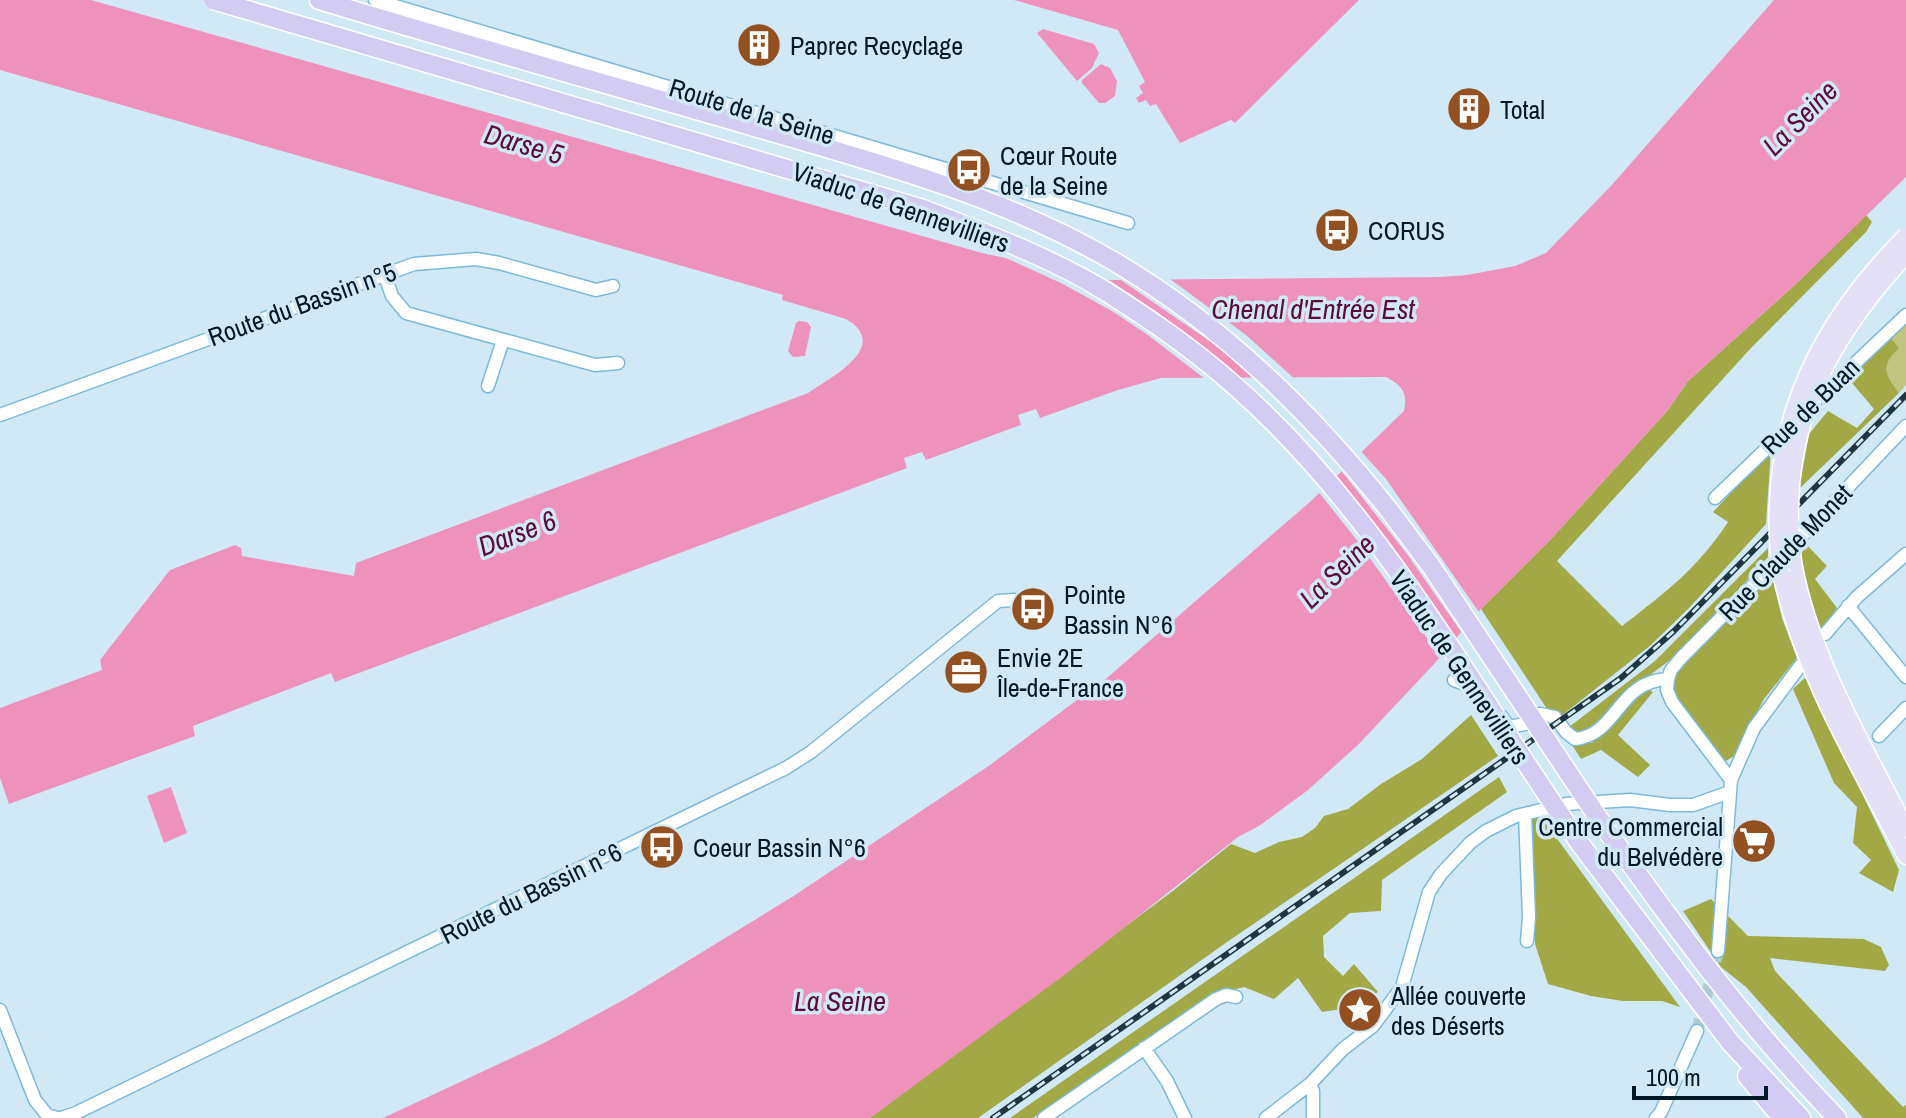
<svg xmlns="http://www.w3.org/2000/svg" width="1906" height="1118" font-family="'Archivo Narrow',sans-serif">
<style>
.green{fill:#bfc57e}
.forest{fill:#a2a845}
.water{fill:#ef92bb}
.pier{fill:#d1e9f7}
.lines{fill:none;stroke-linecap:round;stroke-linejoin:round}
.minor-tunnel{stroke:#b2cad8;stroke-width:12;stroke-dasharray:12 6;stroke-linecap:butt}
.minor-casing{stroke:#7cb9da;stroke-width:15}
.major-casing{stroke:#fff;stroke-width:19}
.highway-casing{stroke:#fff;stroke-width:21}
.minor{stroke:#fff;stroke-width:12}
.major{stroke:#e4e0f7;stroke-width:16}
.highway{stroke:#d2ccf2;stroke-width:18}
.rail-casing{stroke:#1e3642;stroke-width:6}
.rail{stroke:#d1e9f7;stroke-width:3;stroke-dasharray:9;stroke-linecap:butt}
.major-bridge-casing{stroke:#fff;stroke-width:19;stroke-linecap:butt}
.highway-bridge-casing{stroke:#fff;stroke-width:21;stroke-linecap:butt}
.major-bridge{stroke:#e4e0f7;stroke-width:16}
.highway-bridge{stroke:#d2ccf2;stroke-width:18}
.labels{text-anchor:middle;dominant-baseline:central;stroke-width:7;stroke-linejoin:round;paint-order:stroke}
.poi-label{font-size:26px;fill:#011925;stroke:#d1e9f7;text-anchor:start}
.street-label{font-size:26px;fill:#011925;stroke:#d1e9f7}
.water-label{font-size:28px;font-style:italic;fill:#5d0a3a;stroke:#d1e9f7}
</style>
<rect width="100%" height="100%" fill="#d1e9f7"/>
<path class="green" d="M1906,324v61l-7,8c-14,-20 -19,-26 0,-45l-8,-10z"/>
<path class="forest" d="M1866,215l6,7 -6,10 -115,116 -194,213 65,65c43,-33 76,-58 106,-104l-15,-10 58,-62 -5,74 -77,84 -38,37 -96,76 -74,-112 71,-71 116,-128 20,-29 109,-98z
M1891,338l8,10c-19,19 -14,25 0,45l-100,96 10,-55 19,-23 29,17 17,-19 -22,-26 6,-9 -3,-4z
M1804,542l23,24 -12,13 22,29 -16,22 -12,-26 -11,-53z
M1768,548v9l-66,73 -28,27 -47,35 -29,35 -23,7 -6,-7 86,-66z
M1771,572l11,46 15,40 -33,41 -30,57 -8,5c-15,-19 -60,-61 -52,-86 1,-4 4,-8 6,-11z
M1806,677l93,193 -6,22 -34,-19 12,-13 -18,-17 4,-36 -23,-24 -41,-94z
M1649,690l4,2 -35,43 32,30 -12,12 -37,-27 -20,9 -9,-14 4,-3 16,1c16,-18 34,-48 57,-53z
M1471,715l27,41 -268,184 -252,178h-108l304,-228 57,-46 24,9 24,-11 23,-5 13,-9 9,-12 24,-7 33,-25 41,-25z
M1499,777l8,15 -125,88 -1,31 -31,2 -27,23 1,21 19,19 11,-12 24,28 -22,15 -34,5 -24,-34 -24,21 -30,-12 -31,8 -180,123h-23z
M1539,814l141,193 -18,-6h-39l-32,-5 -43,-12 -13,-40 -5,-117 1,-7z
M1711,899l37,37 116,3 17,8 8,18 -4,6 -115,-13 5,13 128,136 3,-2v13h-43l-117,-131 -25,-20 -38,-56z"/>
<path class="water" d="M0,0h91l891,253 127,27 332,-3 26,-2 48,-9 31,-13 64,-66 164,-187h132v177l-109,106 -109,98 -20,29 -116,128 -71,71 -47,55 -76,81 -50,45 -49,36 -21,11 -171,136 -197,145h-487l161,-75 83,-45 165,-101 198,-132 118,-88 203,-176 93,-90c4,-18 -2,-26 -18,-34l-225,1 -43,12 -78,28 -4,-9 -18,6 3,10 -95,35 -4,-8 -18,6 3,10 -572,214 -4,-9 -138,53 2,10 -186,68 -9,-26v-70l102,-38 -2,-10 70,-90 65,-25 6,3 1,8 112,20 2,-13 452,-170c23,-16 84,-47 38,-74l-64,-19 1,-5 -783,-225z
M1014,0h345l-124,123 -4,-3 -51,23 -24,-39 -6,2 -4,-6 -7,3 -3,-5 7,-5 -4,-7 6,-4 -27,-52z
M1043,29l51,15 5,9 -7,15 -15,13 -40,-48z
M1101,64l9,4 7,13 -2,15 -10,7h-6l-17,-20v-3z
M799,321l8,1 4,5 -6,29 -12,1 -5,-6 8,-28z
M171,787l16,46 -23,10 -17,-47z"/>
<path class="pier" d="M993,252l102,21 14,7 48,32 90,70h-38l-61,-47 -36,-24 -51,-28z
M1115,276h51l80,59 52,47h-41l-40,-36z
M1359,449l27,30 95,136 -17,21 -57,-82 -68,-86z
M1334,473l42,53 82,116 -15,18 -87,-121 -39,-49z"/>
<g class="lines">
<path class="minor-tunnel" d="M1697,1031l21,-80"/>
<g class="minor-casing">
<path id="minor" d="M375,0l753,223
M384,273l8,23 14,17 189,52 23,-2
M488,386l15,-46
M1810,406l96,-91
M0,415l414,-151 62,-5 23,4 97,27 17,-4
M1715,498l76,-73
M1848,606l58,71
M1825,634l32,-37 49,-43
M1668,679l3,-9 10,-12 118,-119 107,-113
M1454,680l22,9
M1502,717l7,10 16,-3 15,-10 15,3 11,15 9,7c43,-4 42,-58 93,-60l-1,11 5,12 59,78
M1879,736l27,-28
M1525,814l4,103 -2,24
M1718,951l13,-171 23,-52 46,-62
M0,1010l35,90 12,15 10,3
M1144,1048l23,33 18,37
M1310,1084l3,7v27
M61,1118l15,-5 710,-345 25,-16 187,-151 16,-1
M1044,1118l172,-119 10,-4 10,2
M1266,1118l44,-34 33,-35 30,-23 29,-39 27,-95 12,-18 29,-31 16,-12 30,-15 50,-12 64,-4 40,5h23l37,-13
M1656,1118l5,-6 36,-81"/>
</g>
<g class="major-casing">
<path id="major" d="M1793,562c17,95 70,182 113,267
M1781,573c22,101 78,192 125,283"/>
</g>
<g class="highway-casing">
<path id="highway" d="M319,0c144,44 288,84 432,126 124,36 252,70 364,136 108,64 196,150 274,248
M1605,828c72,102 145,201 232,290
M1581,845l149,197 71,76
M1747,1076l35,42"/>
</g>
<use href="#minor" class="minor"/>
<use href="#major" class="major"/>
<use href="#highway" class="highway"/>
<g class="rail-casing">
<path id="rail" d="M993,1118l628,-440 53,-47 232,-236"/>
</g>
<use href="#rail" class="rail"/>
<g class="major-bridge-casing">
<path id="major-bridge" d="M1793,562c-16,-126 29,-216 113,-307
M1781,573c-17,-136 30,-242 125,-337"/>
</g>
<g class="highway-bridge-casing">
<path id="highway-bridge" d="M213,0l710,209c61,24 125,47 182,82 45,28 91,60 131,96 142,125 238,304 345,458
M1389,510l42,56 174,262"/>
</g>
<use href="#major-bridge" class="major-bridge"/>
<use href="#highway-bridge" class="highway-bridge"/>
</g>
<defs>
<g id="building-disc" transform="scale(2.3)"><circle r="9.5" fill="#935021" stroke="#d1e9f7"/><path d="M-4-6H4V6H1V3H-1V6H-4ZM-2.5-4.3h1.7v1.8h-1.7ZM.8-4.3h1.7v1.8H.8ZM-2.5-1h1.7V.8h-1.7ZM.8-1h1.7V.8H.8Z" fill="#fff"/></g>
<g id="bus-disc" transform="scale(2.3)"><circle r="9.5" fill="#935021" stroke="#d1e9f7"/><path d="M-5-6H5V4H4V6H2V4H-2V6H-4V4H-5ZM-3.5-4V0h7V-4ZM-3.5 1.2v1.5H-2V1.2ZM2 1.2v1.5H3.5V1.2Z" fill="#fff"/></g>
<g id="office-disc" transform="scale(2.3)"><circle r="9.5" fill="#935021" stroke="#d1e9f7"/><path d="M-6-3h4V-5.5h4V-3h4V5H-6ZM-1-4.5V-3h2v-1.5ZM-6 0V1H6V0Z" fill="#fff"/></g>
<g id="supermarket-disc" transform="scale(2.3)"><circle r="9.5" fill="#935021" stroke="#d1e9f7"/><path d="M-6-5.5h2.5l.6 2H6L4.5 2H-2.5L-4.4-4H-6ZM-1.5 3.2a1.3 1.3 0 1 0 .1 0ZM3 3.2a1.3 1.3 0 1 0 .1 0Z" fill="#fff"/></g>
<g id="sight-disc" transform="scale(2.3)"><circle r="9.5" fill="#935021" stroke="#d1e9f7"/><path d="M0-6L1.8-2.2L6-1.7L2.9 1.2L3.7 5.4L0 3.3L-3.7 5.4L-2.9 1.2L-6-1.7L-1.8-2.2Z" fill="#fff"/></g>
</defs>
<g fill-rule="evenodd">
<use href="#building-disc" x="759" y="45"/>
<use href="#building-disc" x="1469" y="109"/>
<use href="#bus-disc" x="969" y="170"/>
<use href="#bus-disc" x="1337" y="230"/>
<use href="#bus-disc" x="1033" y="609"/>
<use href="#office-disc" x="966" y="672"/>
<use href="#supermarket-disc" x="1754" y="841"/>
<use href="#bus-disc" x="662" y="847"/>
<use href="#sight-disc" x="1360" y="1010"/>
</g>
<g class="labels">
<g class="poi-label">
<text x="790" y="45">Paprec Recyclage</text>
<text x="1500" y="109">Total</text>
<text x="1000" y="155">Cœur Route<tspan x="1000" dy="30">de la Seine</tspan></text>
<text x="1368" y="230">CORUS</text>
<text x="1064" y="594">Pointe<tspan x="1064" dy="30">Bassin N°6</tspan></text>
<text x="997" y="657">Envie 2E<tspan x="997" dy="30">Île-de-France</tspan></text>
<text x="1723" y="826" text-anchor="end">Centre Commercial<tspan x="1723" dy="30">du Belvédère</tspan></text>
<text x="693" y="847">Coeur Bassin N°6</text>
<text x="1391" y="995">Allée couverte<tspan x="1391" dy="30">des Déserts</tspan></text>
</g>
<g class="street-label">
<text transform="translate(752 111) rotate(17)">Route de la Seine</text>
<text transform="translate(901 207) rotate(19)">Viaduc de Gennevilliers</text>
<text transform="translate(302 304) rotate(-20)">Route du Bassin n°5</text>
<text transform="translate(1810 406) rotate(-44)">Rue de Buan</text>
<text transform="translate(1785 552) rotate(-46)">Rue Claude Monet</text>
<text transform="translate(1460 667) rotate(56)">Viaduc de Gennevilliers</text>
<text transform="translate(531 893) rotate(-26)">Route du Bassin n°6</text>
</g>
<g class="water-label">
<text transform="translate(1800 118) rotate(-45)">La Seine</text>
<text transform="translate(524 144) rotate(16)">Darse 5</text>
<text x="1313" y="309">Chenal d'Entrée Est</text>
<text transform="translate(517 533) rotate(-21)">Darse 6</text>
<text transform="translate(1337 571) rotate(-44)">La Seine</text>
<text x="840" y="1001">La Seine</text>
</g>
</g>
<path d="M1634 1086v12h132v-12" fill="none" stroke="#011925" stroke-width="4"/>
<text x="1646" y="1086" font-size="24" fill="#011925" stroke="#d1e9f7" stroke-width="6" paint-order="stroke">100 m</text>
</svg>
